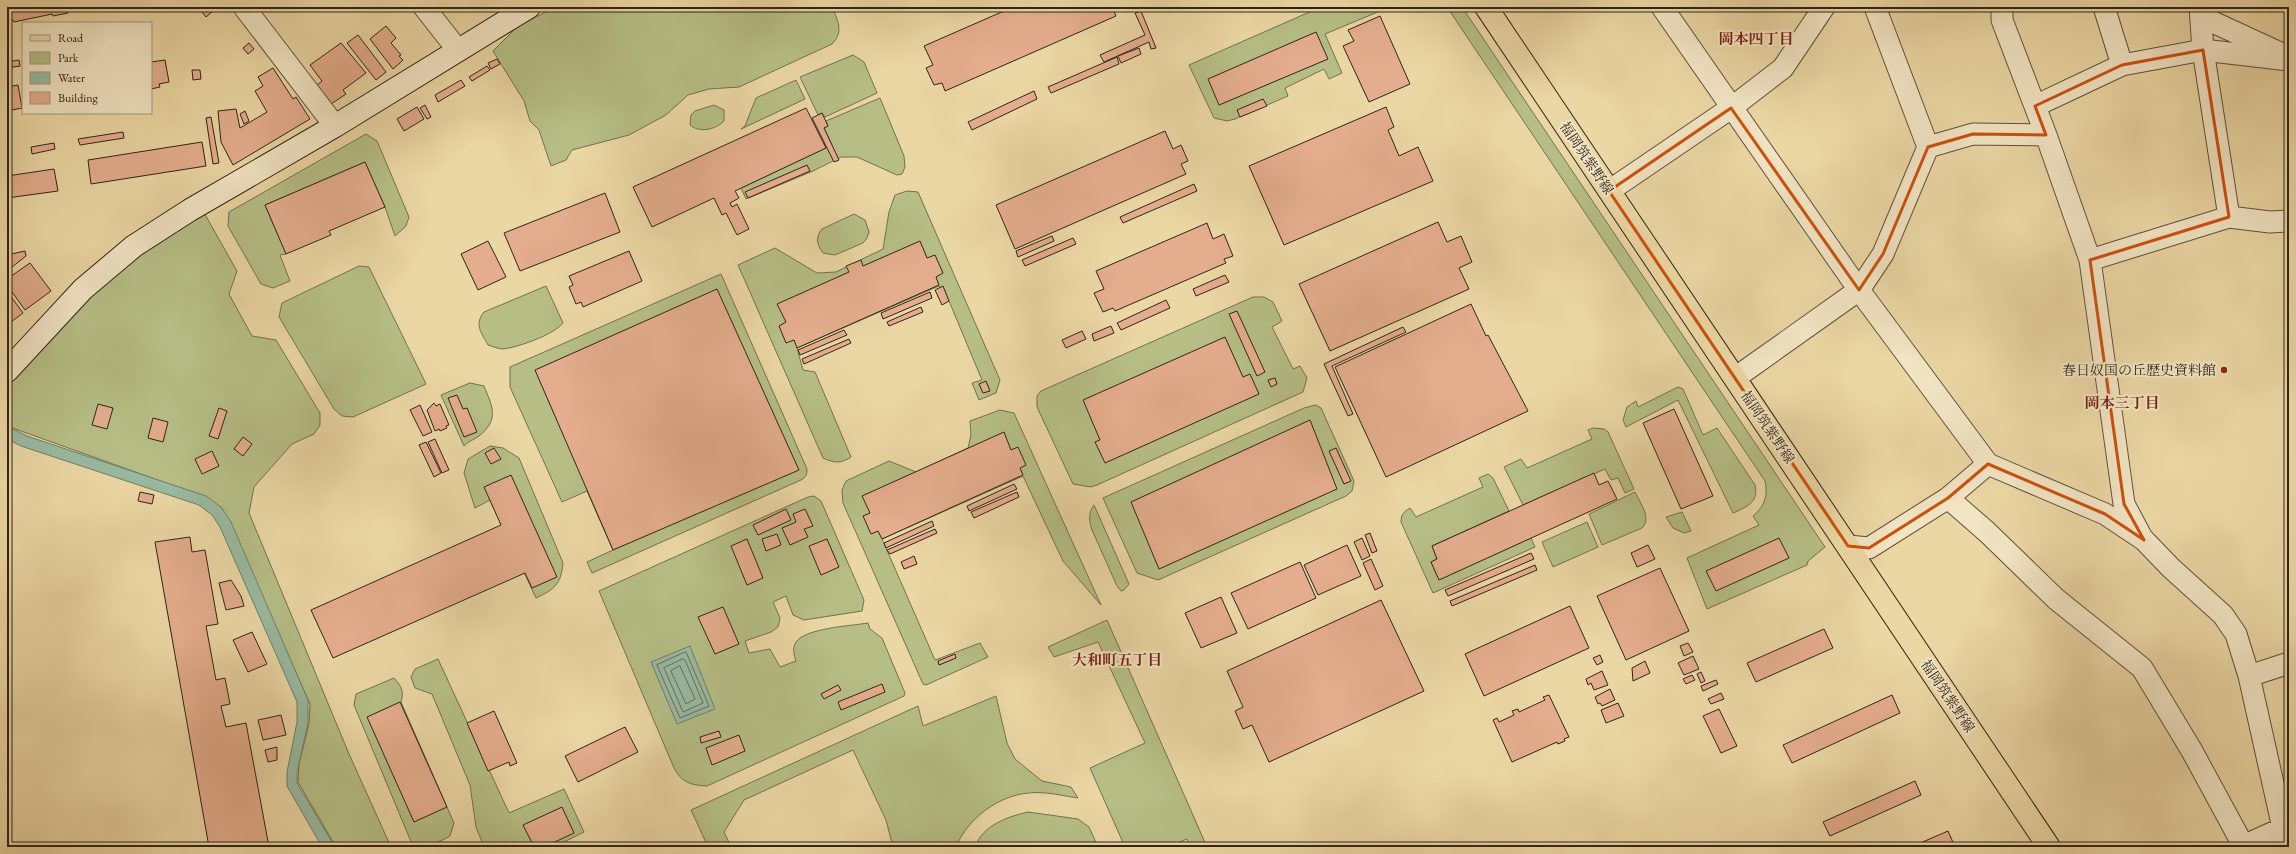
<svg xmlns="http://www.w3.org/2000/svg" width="2296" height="854" font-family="'EB Garamond','Noto Serif JP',serif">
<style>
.green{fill:#b6be86;stroke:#727150}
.water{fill:#99baa1;stroke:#6f7e6b}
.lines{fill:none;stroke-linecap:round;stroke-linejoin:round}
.shore{stroke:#646f5d;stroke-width:1}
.building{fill:#e4ad8d;stroke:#2f2419}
.street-casing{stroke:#5e513c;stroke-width:23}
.secondary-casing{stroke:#2f2419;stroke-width:24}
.primary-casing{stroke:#2f2419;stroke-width:24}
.street{stroke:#f2e5c4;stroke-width:21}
.secondary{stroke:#f2e5c4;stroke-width:22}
.primary{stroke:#ebd7a4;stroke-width:22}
.marked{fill:none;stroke:#cc510e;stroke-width:3;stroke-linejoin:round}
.poi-dot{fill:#8f2418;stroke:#f2e5c4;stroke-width:1.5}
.labels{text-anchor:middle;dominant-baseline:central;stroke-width:4;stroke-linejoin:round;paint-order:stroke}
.street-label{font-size:14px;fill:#2f2419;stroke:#f2e5c4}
.poi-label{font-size:14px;fill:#2f2419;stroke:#f2e5c4;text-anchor:end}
.neighbourhood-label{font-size:15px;font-weight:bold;fill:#7a1f14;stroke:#f2e5c4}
</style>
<rect width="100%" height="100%" fill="#ebd7a4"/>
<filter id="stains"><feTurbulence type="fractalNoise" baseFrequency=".005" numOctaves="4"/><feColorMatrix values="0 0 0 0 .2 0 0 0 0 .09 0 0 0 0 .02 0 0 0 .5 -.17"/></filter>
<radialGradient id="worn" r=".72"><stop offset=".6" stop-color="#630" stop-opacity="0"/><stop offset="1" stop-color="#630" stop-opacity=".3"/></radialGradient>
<path class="green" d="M555,7h277c6,14 12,25 0,37l-93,43 -30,2 -21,6 -22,20 -37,20 -57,15 -6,10 -15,6 -12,-36 -9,-9 -6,-20 -31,-50 24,-24z
M1313,7h65l2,4 -55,23 17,39 -13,6 -5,-10 -39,19 3,8 -53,23 -8,2 -13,-3 -25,-53 125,-55z
M1447,7h15l363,540 -17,14 -1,4 -100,44 -20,-51 72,-33 -6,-9c12,-10 15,-21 12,-35z
M853,55l11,7 13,31 -52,24 -3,-4 -4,2 -18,-38z
M796,80l9,19 -64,30 4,-3 11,-28z
M880,98l24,58 1,11 -3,7 -5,1 -40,-18h-16l-28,14 -67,28 -5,-11 91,-43 -8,-17 4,-2 -2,-5z
M714,105l10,5v11c-8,9 -26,12 -34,4l1,-10 4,-4z
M366,134l11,7 32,76 -3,9 -11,10 -10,-29 -20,-45 -100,43 21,49 -6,1 10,26 -17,7 -12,-4 -33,-58 1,-14z
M907,191l11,1 82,188 -4,13 -17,7 -7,-17 10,-3 -33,-79 -10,-15 -142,62 6,22 12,2 36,85c-11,7 -17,6 -28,1l-85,-193 37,-17 42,25 19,-1 47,-23 6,-37 6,-17z
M203,211l34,60 -8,23 23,42 24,4 44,73v12l-6,9 -22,10 -38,43 -5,26 100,241 42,93h-55l-38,-65 1,-18 10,-40 1,-20 -88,-196 -17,-11 -198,-71v-42l78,-86 50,-41z
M854,214l11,6 4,12 -2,6 -4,5 -28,12 -12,-2c-6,-8 -8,-16 -1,-24z
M359,266l10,1 57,117 -73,33 -11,-1 -8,-7 -55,-92 3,-14z
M721,274l86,195c0,6 -1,8 -6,11l-209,93 -5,-11 26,-12 -26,-59 -25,11 -52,-115v-20z
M546,286l17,37c-10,12 -44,24 -60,26 -5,0 -11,-3 -15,-4 -7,-13 -14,-20 -4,-33z
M1253,297h11l9,5 9,19 -10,6 21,42 7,-3 7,12 -4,14 -206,93 -6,2 -18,-3 -36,-77v-11l4,-5z
M470,383l14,3c8,20 16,33 -5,50 -5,4 -11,5 -15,10l-23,-51z
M1678,387l5,2 20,46 14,-7 38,57c4,17 -8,22 -22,28l-55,-113 -52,27 -3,-7 4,-13 9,-6 2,6z
M1316,405l5,3 33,73 -2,10 -6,5 -188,84 -21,-7 -34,-75 201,-90z
M1000,410l14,3 87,192 -38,-44 -40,-85 -141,63 53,121 45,-17 8,14 -62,28 -3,-1 -80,-181 -1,-13 4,-9 43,-20 27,11 52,-24 3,-13 -1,-14z
M1593,428l11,1 4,3 26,57 -9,4 -7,-15 -7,2 -6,-11 -82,36 -19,-38 17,-8 6,9 65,-29 -4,-9z
M490,446l13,2 16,10 44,105c-2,21 -8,26 -27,35l-46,-98 -15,8 -11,-35 4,-14z
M1488,474l5,4 16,33 -77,35 5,13 -6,3 8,17 92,-41 4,9 -102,46 -32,-71c0,-8 3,-10 9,-14l6,9 67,-30 -4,-9z
M1635,492c5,11 17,26 7,36l-40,17 -13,-31z
M814,496l7,5 43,99 -2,11 -58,9 -11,-5 -7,-19 -13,6 7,16 -2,9 -7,5 -26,9 4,12 21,-4 10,18 16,-6c-2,-6 -4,-13 0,-19 10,-14 54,-16 72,-19l2,6 12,9 23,55 -1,3 -197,90c-16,-1 -25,-3 -33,-18l-75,-177 209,-94z
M1094,505l35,79 -5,6 -3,1 -4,-5 -25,-56c-3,-9 -4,-17 2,-25z
M1682,512l9,19 -7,2 -11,-5 -7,-11z
M1587,522l11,25 -45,20 -11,-25z
M1107,620l100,227h-17l-3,-8 -19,8h-43l-35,-79 55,-25 -47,-101 -44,15 -6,-10z
M438,659l71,154 55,-24 20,43 -30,15h-70l-8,-20 -6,-42 -38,-91 -17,-6 -4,-11 4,-8z
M394,678c8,9 10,13 7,24l53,121 -4,13c-12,7 -24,11 -38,8l-58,-139 2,-11z
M996,696l11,47 8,16 27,22 29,6 7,11c-15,-2 -33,-7 -49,-5 -30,2 -62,26 -73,54h-63l-7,-27 -33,-70 -109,50 -20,32 7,15h-23l-17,-37 227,-104 5,20z
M1028,812l50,7 11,8 9,20h-123c8,-22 32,-30 53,-35z"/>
<path class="water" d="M7,426l20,10 179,60 15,11 10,15 77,178v23l-11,50v10l38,64h-13l-35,-61v-14l10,-50v-20l-77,-175 -8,-12 -13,-10 -178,-59 -14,-7z
M690,646l25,63 -38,15 -26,-62z"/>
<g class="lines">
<path class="shore" d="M686,652l23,54 -29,12 -23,-53z
M683,659l2,1 18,43 -20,9 -19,-44z
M680,666l15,33 -9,5 -15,-33z"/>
</g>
<path class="building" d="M7,7h82l-21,4v2l-15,3 -1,-2 -38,8 -1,-2 -6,1z
M198,7h20l-12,10z
M1013,7h99l4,9 -171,75 -3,-8 -8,2 -8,-17 7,-3 -9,-19z
M1141,11l15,37 -5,1 -2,-7 -45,20 -4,-7 45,-20 -10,-22z
M1380,16l30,68 -41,18 -26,-56 11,-5 -6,-11z
M386,26l10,12 -5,5 10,12 -2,1 4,4 -10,9 -23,-30z
M1316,32l12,27 -109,46 -11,-26z
M358,35l28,37 -10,8 -29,-37z
M249,43l5,6 -6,5 -5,-6z
M341,43l25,30 -23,17 3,4 -15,10 -14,-19 5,-4 -12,-16z
M1139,48l2,6 -20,9 -3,-7z
M1117,57l2,7 -68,29 -3,-6z
M497,59l3,5 -9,5 -3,-6z
M19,60l1,6 -13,2v-6z
M165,60l4,22 -10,2 1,3 -9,2v-27z
M487,66l3,4 -18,11 -3,-4z
M273,68l20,31 3,-2 14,22 -77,46 -12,-23 -3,-31 18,-2 4,19 27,-16 -12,-21 8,-5 -5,-9z
M192,70h8l1,9 -8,1z
M461,80l4,6 -27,16 -3,-7z
M18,85l4,23 -15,3v-24z
M1034,91l3,8 -65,31 -4,-8z
M1263,99l4,7 -27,11 -3,-7z
M425,105l6,12 -4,2 -7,-11z
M417,107l7,12 -20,12 -7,-12z
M1386,107l8,20 -6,3 11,26 19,-9 15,34 -149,64 -35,-79z
M806,108l20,40 -91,43 4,7 -9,5 2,4 5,-3 12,25 -12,6 -11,-22 -4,2 -8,-17 -62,29 -19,-40z
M245,111l4,10 -5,3 -4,-10z
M822,113l6,13 -4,2 15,32 -5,2 -22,-44z
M211,117l8,46 -6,1 -7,-46z
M1165,131l8,18 8,-4 7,16 -7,3 5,10 -171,75 -19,-44z
M123,132l1,6 -44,7 -2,-6z
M202,142l4,24 -115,18 -3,-24z
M54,143l1,6 -23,5 -1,-7z
M365,162l20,45 -56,24 2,4 -45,19 -21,-49z
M807,165l3,6 -62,27 -3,-6z
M54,169l4,22 -51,7v-22z
M1194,184l3,7 -74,32 -3,-6z
M605,193l15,39 -100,39 -16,-38z
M1438,222l9,20 14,-6 11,26 -13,6 10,21 -139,62 -31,-67z
M1207,223l6,16 11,-5 9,22 -9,3 2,4 -111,48 -2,-3 -10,4 -9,-19 10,-4 -8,-18z
M1052,236l2,5 -36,16 -2,-6z
M1073,238l3,6 -51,22 -3,-6z
M488,241l18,36 -28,13 -17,-36z
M920,241l7,17 8,-3 8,18 -7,4 3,8 -142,63 -3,-8 -8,3 -7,-17 7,-4 -9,-18 72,-32 -3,-6 15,-6 2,6z
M25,251l1,5 -19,15v-16z
M629,251l13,30 -59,26 -2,-5 -5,2 -7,-17 4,-2 -4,-9z
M30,263l21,28 -26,19 -18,-25v-6z
M1225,275l4,7 -33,14 -3,-7z
M943,286l6,15 -7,4 -7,-15z
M717,289l82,181 -186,80 -78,-180z
M7,291l16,22 -16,12z
M930,292l2,6 -49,21 -2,-6z
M1166,300l4,8 -49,22 -4,-7z
M1471,304l15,32 2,-1 40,76 -142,66 -51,-110z
M921,307l2,5 -34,14 -2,-4z
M1237,311l28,61 -8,4 -28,-62z
M1111,326l3,7 -20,8 -2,-7z
M1403,327l3,5 -74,34 21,48 -5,2 -24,-52z
M844,330l3,5 -47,20 -2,-5z
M1082,331l4,8 -20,9 -4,-8z
M1225,337l18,40 7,-3 9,20 -154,69 -10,-21 5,-2 -17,-40z
M849,339l2,4 -47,21 -2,-5z
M1275,378l2,6 -6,3 -3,-7z
M986,381l4,10 -7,2 -4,-9z
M457,395l6,14 4,-1 10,24 -13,5 -16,-39z
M434,403l2,3 4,-2 9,21 -3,1 1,2 -7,3 -1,-2 -4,2 -8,-21z
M98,404l15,4 -6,21 -15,-4z
M420,405l12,27 -9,4 -13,-26z
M219,408l8,3 -9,28 -9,-3z
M1674,409l39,87 -32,13 -38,-86z
M153,418l15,4 -5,20 -15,-4z
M1310,420l27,69 -178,80 -28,-67z
M1004,432l7,18 7,-3 8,18 -6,3 3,7 -141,64 -4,-8 -7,3 -8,-18 7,-3 -8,-17z
M243,437l9,7 -9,12 -9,-7z
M435,439l14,31 -7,3 -14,-31z
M426,442l15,31 -7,4 -15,-32z
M494,448l7,11 -10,5 -6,-11z
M1336,448l15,33 -7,3 -15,-33z
M212,451l7,15 -17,8 -7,-15z
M1594,473l5,12 9,-4 9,18 -178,81 -8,-18 6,-3 -5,-13z
M511,475l46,102 -25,11 -7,-15 -192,85 -22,-48 190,-85 -17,-38z
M1014,484l3,5 -48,22 -2,-5z
M140,492l14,3 -2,9 -14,-3z
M1017,492l2,5 -45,21 -3,-6z
M786,509l5,11 -33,15 -5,-10z
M805,509l8,17 -9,3 4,8 -18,8 -8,-17 14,-6 -3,-8z
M932,521l2,5 -48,22 -2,-5z
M935,529l2,4 -47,21 -3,-4z
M1370,533l7,18 -5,2 -7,-18z
M777,534l4,11 -15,6 -4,-12z
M190,537l2,15 13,-2 13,74 -12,2 10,54 9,-2 5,26 -9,2 5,21 20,-4 23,124h-60l-54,-305z
M1362,538l8,18 -8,4 -8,-18z
M1779,538l10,20 -73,33 -10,-20z
M747,539l16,39 -16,7 -16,-39z
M827,539l12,28 -18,8 -12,-29z
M1347,545l14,31 -43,19 -14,-30z
M1648,545l7,14 -18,8 -6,-14z
M1531,553l3,6 -86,37 -3,-6z
M914,556l3,8 -13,5 -3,-7z
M1371,559l12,27 -8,4 -12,-27z
M1300,562l16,36 -68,31 -17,-36z
M1535,565l2,5 -85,36 -2,-5z
M1660,568l29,63 -63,29 -29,-64z
M231,580l10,16 3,10 -18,4 -7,-27z
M1221,597l16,36 -36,15 -16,-35z
M1381,600l43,91 -155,71 -17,-37 -9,4 -8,-18 8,-4 -16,-36z
M1570,606l19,42 -105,48 -19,-42z
M723,607l16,37 -24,10 -17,-37z
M1824,629l9,19 -77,34 -9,-19z
M252,632l15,32 -19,8 -15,-32z
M1688,643l5,9 -9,4 -4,-10z
M955,654l1,4 -17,7 -1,-4z
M1600,655l3,7 -6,3 -4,-7z
M1693,656l6,13 -15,6 -6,-12z
M1645,661l5,12 -17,8 -1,-13z
M1602,671l6,14 -14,5 -3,-7 -3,2 -2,-6z
M1701,672l4,9 -4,2 -4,-9z
M1692,675l3,5 -9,4 -3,-5z
M1716,680l2,4 -15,7 -2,-5z
M882,684l3,8 -44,18 -3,-8z
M838,685l3,5 -17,9 -3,-5z
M1610,689l5,11 -13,6 -2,-3 -2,1 -3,-7z
M1721,693l3,6 -13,5 -3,-5z
M1549,695l20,42 -5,2 1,2 -7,3 -1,-2 -45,20 -19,-42 4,-2 2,4 15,-7 -2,-4 6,-2 1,3 26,-12 -2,-3z
M1892,695l8,18 -108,50 -9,-18z
M400,702l47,105 -33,15 -47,-105z
M1618,703l6,13 -18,7 -5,-13z
M1719,709l18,37 -16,7 -18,-37z
M494,711l23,52 -7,3 -1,-4 -21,9 -21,-48z
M281,715l5,20 -23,5 -5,-20z
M625,727l13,25 -60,30 -13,-26z
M719,731l2,6 -20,6 -1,-6z
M739,735l6,16 -33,14 -6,-17z
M277,747v13l-9,2 -3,-12z
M1915,781l6,14 -91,41 -7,-14z
M562,807l12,26 -30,14h-10l-11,-22z
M1948,831l7,16h-44z"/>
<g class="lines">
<g class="street-casing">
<path id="street" d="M244,7l91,119
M424,7l33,42
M1662,7l197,283 129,174 117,50 39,26 27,28 52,47 13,19 13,42 34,152h6
M1875,7l53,140
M2002,7v13l44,115 44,125 34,244 18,34
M2104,7l18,58
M2200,7l3,43 26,167
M2202,17l78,36
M2035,106l87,-41 81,-15 86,10
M1609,191l122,-83 52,-40 41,-61
M2090,260l139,-43 41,5 19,-1
M1735,378l124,-88 24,-36 45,-107 45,-13 73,1
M1948,498l39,34 69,67 86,69 50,83 51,94
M1848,546l21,2 79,-50 40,-34
M2249,676l40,-13
M2241,847l42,-19 3,19"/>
</g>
<g class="secondary-casing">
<path id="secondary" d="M7,371l76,-82 51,-43 56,-36 145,-84 194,-119"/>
</g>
<g class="primary-casing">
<path id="primary" d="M1486,7l563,840"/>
</g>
<use href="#street" class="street"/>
<use href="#secondary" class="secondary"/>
<use href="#primary" class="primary"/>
</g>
<path class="marked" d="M2203,50l26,167 -139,43 34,244 20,36 -39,-26 -117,-50 -40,34 -79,50 -21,-2 -239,-355 122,-83 128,182 24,-36 45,-107 45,-13 73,1 -11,-29 87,-41z"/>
<circle class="poi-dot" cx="2224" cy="370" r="4"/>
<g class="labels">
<g class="street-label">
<text transform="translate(1587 158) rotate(56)">福岡筑紫野線</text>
<text transform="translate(1768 427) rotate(56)">福岡筑紫野線</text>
<text transform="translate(1948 696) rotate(56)">福岡筑紫野線</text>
</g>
<g class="poi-label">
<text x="2216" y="370">春日奴国の丘歴史資料館</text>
</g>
<g class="neighbourhood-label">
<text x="1756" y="38">岡本四丁目</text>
<text x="2122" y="402">岡本三丁目</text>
<text x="1117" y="659">大和町五丁目</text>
</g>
</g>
<rect width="2296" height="854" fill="none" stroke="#ebd7a4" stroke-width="24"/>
<rect x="8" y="8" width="2280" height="838" fill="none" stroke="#2f2419" stroke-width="2"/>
<rect x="12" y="12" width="2272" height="830" fill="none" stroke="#2f2419"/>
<rect x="22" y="22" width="130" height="92" fill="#f2e5c4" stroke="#a49880"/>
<rect x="30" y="35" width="20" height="6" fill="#ebd7a4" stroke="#a49880"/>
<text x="58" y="42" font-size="12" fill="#2f2419">Road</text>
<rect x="30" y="52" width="20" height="12" fill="#b6be86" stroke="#a49880"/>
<text x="58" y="62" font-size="12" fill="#2f2419">Park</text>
<rect x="30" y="72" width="20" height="12" fill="#99baa1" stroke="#a49880"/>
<text x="58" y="82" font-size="12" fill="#2f2419">Water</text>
<rect x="30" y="92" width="20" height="12" fill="#e4ad8d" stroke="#a49880"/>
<text x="58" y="102" font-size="12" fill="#2f2419">Building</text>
<rect width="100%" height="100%" filter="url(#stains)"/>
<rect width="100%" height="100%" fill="url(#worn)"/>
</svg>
